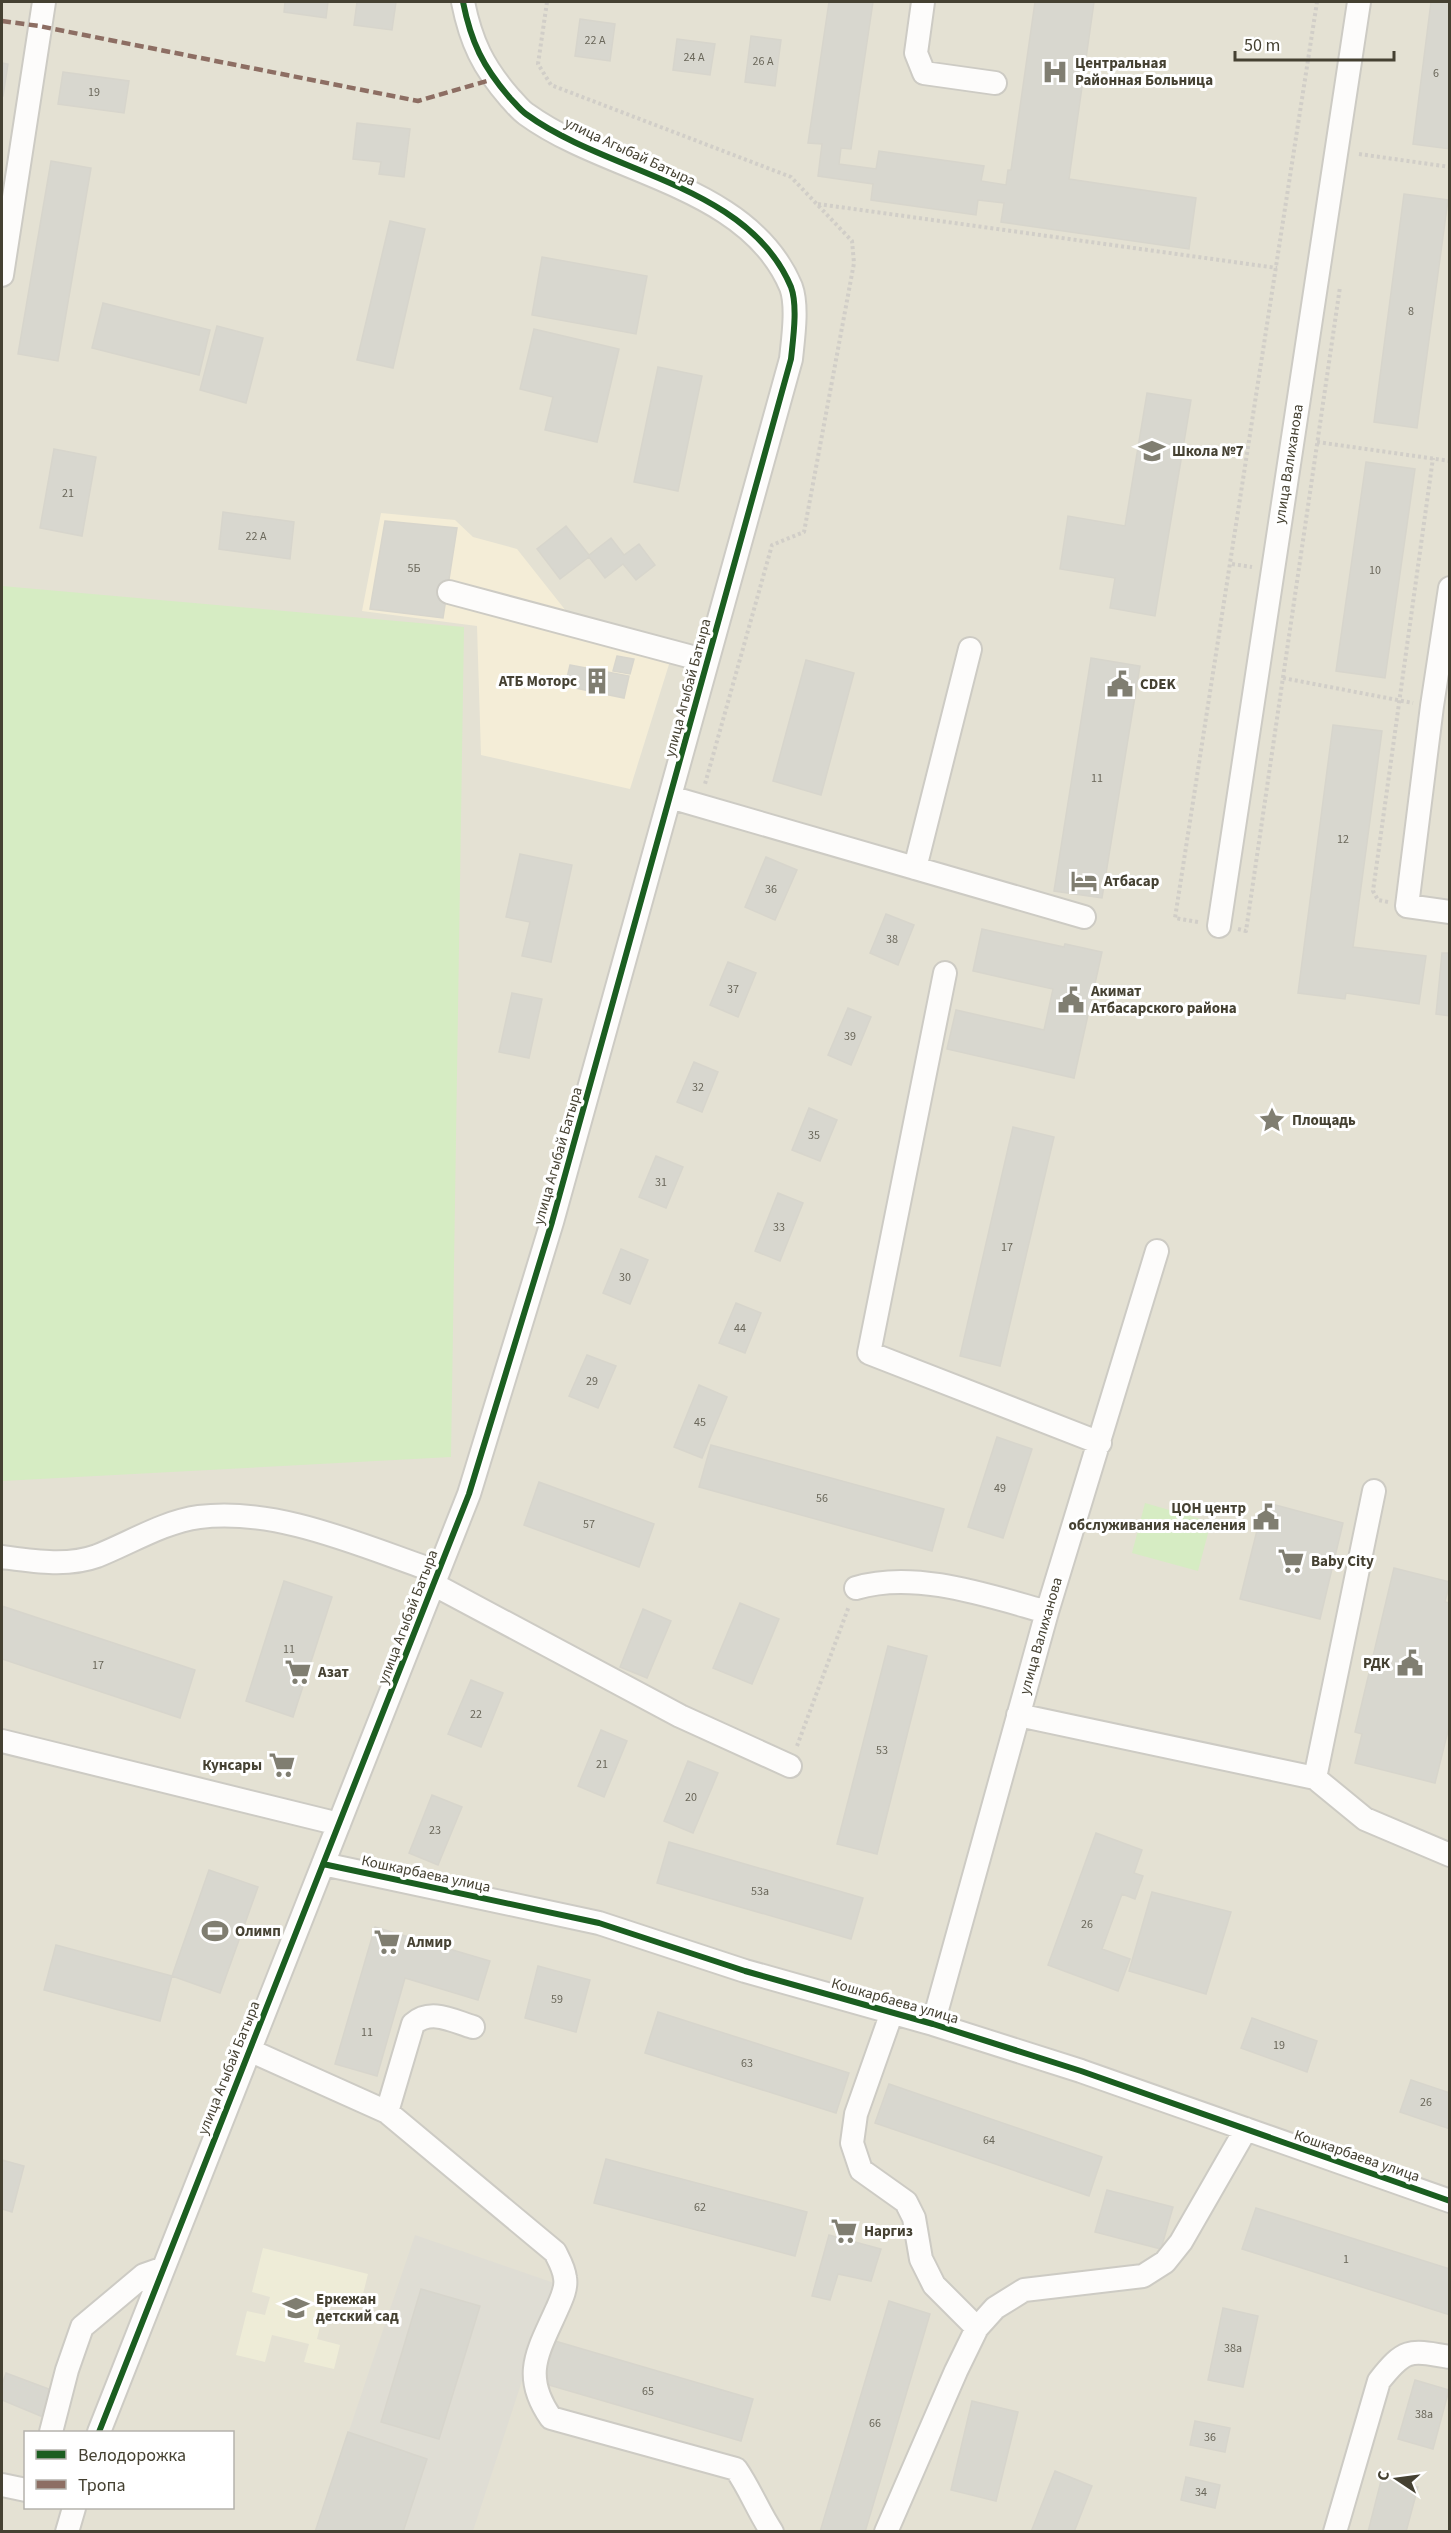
<svg xmlns="http://www.w3.org/2000/svg" width="1451" height="2533" font-family="'Source Sans 3',sans-serif">
<style>
.residential{fill:#e4e1d3;fill-rule:evenodd}
.commercial{fill:#f4edd7}
.industrial{fill:#dfddd4}
.education{fill:#eeecd7}
.green{fill:#d6ecc3}
.building{fill:#d8d7cf;stroke:#d7d5cc;stroke-width:1.5}
.lines{fill:none;stroke-linecap:round;stroke-linejoin:round}
.minor-casing{stroke:#cdcbc4;stroke-width:26}
.path{stroke:#d1cec8;stroke-width:4;stroke-dasharray:3 3;stroke-linecap:butt}
.minor{stroke:#fdfcfb;stroke-width:22}
.quiet{stroke:#8d6e63;stroke-width:4.5;stroke-dasharray:9 4.5;stroke-linecap:butt}
.cycleway-casing{stroke:#fff;stroke-width:10}
.cycleway{stroke:#1b5e20;stroke-width:6}
.labels{text-anchor:middle;dominant-baseline:central;stroke-width:6;stroke-linejoin:round;paint-order:stroke}
.number-label{font-size:12px;fill:#6a675a}
.poi-label{font-size:15px;font-weight:bold;fill:#454132;stroke:#fff;text-anchor:start}
.street-label{font-size:15px;fill:#454132;stroke:#fff}
</style>
<rect width="100%" height="100%" fill="#efeee6"/>
<path class="residential" d="M2,2h1447v2529l-1447,1zM26,2432h206v76h-206z"/>
<path class="commercial" d="M381,513l74,7 18,17 44,12 53,67 106,26 -46,147 -149,-34 -4,-129 -115,-15z"/>
<path class="industrial" d="M415,2235l139,48 -81,248 -158,1z"/>
<path class="education" d="M263,2248l105,26 -8,32 -33,-8 -10,41 23,6 -6,24 -30,-7 5,-18 -37,-9 -7,27 -29,-7 11,-44 18,4 5,-18 -18,-5z"/>
<path class="green" d="M2,586l462,41 -13,830 -449,24z
M1145,1503l66,19 -13,49 -66,-18z"/>
<path class="building" d="M285,2h43l-2,16 -42,-6z
M357,2h39l-4,28 -38,-5z
M829,2h44l-22,147 -10,-1 -2,16 37,5 3,-18 105,15 -3,15 25,4 2,-15h3l24,-168h59l-25,177 127,19 -7,51 -188,-27 3,-19 -26,-3 -2,15 -105,-15 2,-16 -55,-8 4,-32 -14,-1z
M1431,2h19v147l-37,-5z
M580,19l35,5 -5,37 -35,-5z
M751,36l30,4 -6,46 -30,-4z
M677,39l38,5 -5,31 -37,-5z
M2,63l6,1 -5,32h-1z
M63,72l66,9 -5,32 -66,-9z
M357,123l53,6 -6,48 -25,-3 2,-12 -28,-3z
M51,161l40,7 -33,193 -40,-7z
M1404,194l44,6 -31,228 -43,-6z
M390,221l35,8 -32,139 -36,-8z
M542,257l105,19 -11,58 -104,-19z
M103,303l107,27 -11,45 -107,-27z
M217,326l46,12 -17,65 -46,-13z
M534,329l85,20 -22,93 -52,-12 8,-33 -33,-8z
M658,367l44,9 -24,115 -44,-9z
M1147,393l44,7 -36,216 -45,-8 5,-30 -55,-9 8,-53 57,10z
M54,449l42,8 -14,79 -42,-8z
M1366,462l49,7 -30,209 -49,-7z
M223,512l71,10 -4,37 -71,-10z
M385,521l72,7 -14,90 -73,-9z
M566,526l23,29 22,-17 13,17 15,-11 16,21 -19,15 -13,-16 -18,14 -16,-21 -29,22 -23,-30z
M617,656l17,3 -4,15 -17,-3z
M1091,658l49,8 -38,232 -48,-7z
M806,660l48,13 -33,122 -48,-14z
M570,665l59,11 -5,22 -59,-12z
M1333,725l49,6 -29,216 73,9 -7,48 -73,-11 -1,6 -47,-6z
M520,854l52,11 -21,97 -29,-6 8,-34 -24,-5z
M766,857l31,13 -22,50 -30,-13z
M886,914l28,11 -16,40 -28,-12z
M982,929l82,18 1,-3 37,8 -28,126 -127,-29 9,-39 88,20 9,-41 -80,-18z
M1442,953h8v63l-14,-2z
M728,962l28,11 -18,44 -28,-12z
M512,993l30,6 -13,59 -30,-6z
M848,1008l23,9 -20,48 -23,-10z
M694,1062l24,10 -16,40 -25,-10z
M809,1108l28,12 -17,41 -28,-11z
M1013,1127l41,10 -54,229 -40,-10z
M656,1156l27,11 -17,41 -27,-11z
M778,1193l25,10 -23,58 -25,-10z
M621,1249l27,11 -18,44 -27,-11z
M736,1303l25,10 -16,40 -26,-10z
M587,1355l29,11 -18,42 -29,-12z
M699,1385l28,12 -25,61 -28,-11z
M997,1437l35,12 -29,89 -35,-11z
M711,1445l233,64 -12,42 -233,-64z
M539,1482l115,42 -15,43 -115,-42z
M1264,1502l79,21 -23,96 -80,-20z
M1394,1568l56,14 -5,20 5,1v120l-15,60 -80,-20 7,-29 -7,-2z
M284,1581l48,16 -39,120 -47,-16z
M740,1603l39,16 -27,65 -39,-16z
M2,1606l193,64 -15,48 -178,-59z
M643,1609l28,12 -24,57 -27,-11z
M888,1646l39,10 -50,198 -40,-10z
M471,1680l32,13 -22,54 -33,-13z
M601,1730l26,11 -23,56 -26,-11z
M688,1761l30,12 -25,60 -29,-12z
M432,1795l30,12 -24,58 -29,-12z
M1096,1833l46,17 -8,23 9,3 -8,23 -13,-5 -20,55 28,10 -12,32 -70,-26z
M669,1842l194,56 -12,41 -194,-56z
M209,1870l49,17 -38,106 -48,-17z
M1152,1892l79,20 -25,82 -77,-23z
M375,1927l115,34 -12,39 -73,-22 -28,98 -42,-12z
M56,1945l116,31 -12,45 -116,-31z
M538,1966l52,14 -14,52 -51,-14z
M658,2012l191,61 -13,40 -191,-60z
M1252,2018l65,23 -10,31 -66,-24z
M1411,2080l39,13v36l-50,-17z
M889,2084l213,73 -13,39 -214,-73z
M606,2159l201,53 -12,44 -201,-53z
M2,2160l22,6 -12,46 -10,-3z
M1107,2190l66,17 -12,42 -66,-17z
M1256,2208l194,61v46l-208,-66z
M829,2235l52,14 -10,32 -33,-7 -8,26 -18,-4z
M421,2289l59,17 -41,133 -58,-17z
M889,2301l41,13 -65,218h-45z
M1223,2308l35,8 -15,71 -35,-7z
M555,2341l198,58 -12,42 -199,-58z
M6,2373l48,18 -11,26 -41,-17v-15z
M1415,2380l34,10 -16,59 -35,-10z
M972,2401l46,11 -22,89 -45,-11z
M1195,2421l35,7 -5,24 -35,-7z
M348,2432l79,27 -24,73h-88z
M1055,2471l37,15 -18,46h-43z
M1186,2477l34,8 -5,23 -34,-8z
M1382,2477l36,10 -12,45h-38z"/>
<g class="lines">
<g class="minor-casing">
<path id="minor" d="M923,2l-7,51 8,20 71,10
M2,275l42,-273
M1450,588l-18,118 -25,200 43,6
M449,592l258,69
M670,797l414,120
M915,868l55,-219
M1219,926l140,-924
M945,973l-76,380 231,90
M2,1557c30,4 65,10 95,-1 33,-13 66,-34 102,-39 79,-10 165,30 239,55
M433,1584l247,132 110,50
M856,1588c59,-18 133,8 191,24
M1018,1715l297,63 59,-287
M2,1741l337,83
M1315,1778l50,41 85,36
M323,1864l276,59 146,48 188,53 148,47 369,130
M892,2012l-36,102 -4,29 9,27 45,32 8,16 7,41 13,26 43,43
M933,2024l114,-412 110,-361
M249,2050l138,62 168,140c4,8 9,16 10,26 2,10 -4,22 -8,31 -19,43 -36,66 -6,109l185,51c14,20 22,42 36,63
M387,2112l26,-88c18,-16 40,-3 60,3
M51,2432l16,-62 15,-43 62,-52 17,-6
M99,2432l370,-938 83,-272 239,-863c2,-20 7,-53 0,-72 -43,-103 -183,-113 -265,-173 -6,-4 -11,-11 -16,-16 -27,-31 -39,-56 -47,-96
M2,2485l24,5
M67,2532l7,-24
M886,2532l70,-161 21,-43 18,-20 29,-18 119,-14 22,-14 16,-20 65,-113
M1335,2532l44,-151c26,-33 30,-31 71,-24"/>
</g>
<path class="path" d="M547,2l-9,62 13,21 240,92 61,64 2,22 -50,269 -32,13 -67,239
M1359,154l91,13
M818,204l459,64
M1317,442l133,19
M1232,564l20,3
M1283,678l130,25
M1388,902l-10,-2 -5,-9 60,-433
M1198,922l-23,-4 142,-916
M1238,929l8,2 94,-644
M797,1746l52,-140"/>
<use href="#minor" class="minor"/>
<path class="quiet" d="M2,21l37,5 379,75 76,-22"/>
<g class="cycleway-casing">
<path id="cycleway" d="M323,1864l276,59 146,48 188,53 148,47 369,130
M99,2432l370,-938 83,-272 239,-863c2,-20 7,-53 0,-72 -43,-103 -183,-113 -265,-173 -6,-4 -11,-11 -16,-16 -27,-31 -39,-56 -47,-96"/>
</g>
<use href="#cycleway" class="cycleway"/>
</g>
<defs>
<g id="hospital-bare" transform="scale(2.07)"><path d="M-5-5h3v3.5h4V-5h3V5h-3V1.5h-4V5h-3Z" fill="#807e71" stroke="#fff" stroke-width="2.5" paint-order="stroke"/></g>
<g id="school-bare" transform="scale(2.07)"><path d="M0-5L7-2L0 1L-7-2ZM-4 1L0 2.5L4 1V4Q0 6-4 4Z" fill="#807e71" stroke="#fff" stroke-width="2.5" paint-order="stroke"/></g>
<g id="building-bare" transform="scale(2.07)"><path d="M-4-6H4V6H1V3H-1V6H-4ZM-2.5-4.3h1.7v1.8h-1.7ZM.8-4.3h1.7v1.8H.8ZM-2.5-1h1.7V.8h-1.7ZM.8-1h1.7V.8H.8Z" fill="#807e71" stroke="#fff" stroke-width="2.5" paint-order="stroke"/></g>
<g id="civic-bare" transform="scale(2.07)"><path d="M-.6-6.5H3V-4.5H.6V-3L4-1V1h2V6H-6V1h2V-1L-.6-3ZM-1.2 2.5V6h2.4V2.5Z" fill="#807e71" stroke="#fff" stroke-width="2.5" paint-order="stroke"/></g>
<g id="hotel-bare" transform="scale(2.07)"><path d="M-6-4.5h1.5V1H6V5H4.5V3h-9V5H-6ZM-4 0a1.8 1.8 0 1 1 3.6 0ZM.5 0V-2.5h3Q6-2.5 6 0Z" fill="#807e71" stroke="#fff" stroke-width="2.5" paint-order="stroke"/></g>
<g id="sight-bare" transform="scale(2.07)"><path d="M0-6L1.8-2.2L6-1.7L2.9 1.2L3.7 5.4L0 3.3L-3.7 5.4L-2.9 1.2L-6-1.7L-1.8-2.2Z" fill="#807e71" stroke="#fff" stroke-width="2.5" paint-order="stroke"/></g>
<g id="supermarket-bare" transform="scale(2.07)"><path d="M-6-5.5h2.5l.6 2H6L4.5 2H-2.5L-4.4-4H-6ZM-1.5 3.2a1.3 1.3 0 1 0 .1 0ZM3 3.2a1.3 1.3 0 1 0 .1 0Z" fill="#807e71" stroke="#fff" stroke-width="2.5" paint-order="stroke"/></g>
<g id="stadium-bare" transform="scale(2.07)"><path d="M0-5a6.5 5 0 1 0 0 10a6.5 5 0 1 0 0-10ZM-3.5-1.8h7v3.6h-7Z" fill="#807e71" stroke="#fff" stroke-width="2.5" paint-order="stroke"/></g>
</defs>
<g fill-rule="evenodd">
<use href="#hospital-bare" x="1055" y="72"/>
<use href="#school-bare" x="1152" y="451"/>
<use href="#building-bare" x="597" y="681"/>
<use href="#civic-bare" x="1120" y="684"/>
<use href="#hotel-bare" x="1084" y="881"/>
<use href="#civic-bare" x="1071" y="1000"/>
<use href="#sight-bare" x="1272" y="1120"/>
<use href="#civic-bare" x="1266" y="1517"/>
<use href="#supermarket-bare" x="1291" y="1561"/>
<use href="#civic-bare" x="1410" y="1663"/>
<use href="#supermarket-bare" x="298" y="1672"/>
<use href="#supermarket-bare" x="282" y="1765"/>
<use href="#stadium-bare" x="215" y="1931"/>
<use href="#supermarket-bare" x="387" y="1942"/>
<use href="#supermarket-bare" x="844" y="2231"/>
<use href="#school-bare" x="296" y="2308"/>
</g>
<g class="labels">
<g class="number-label">
<text x="595" y="40">22 А</text>
<text x="694" y="57">24 А</text>
<text x="763" y="61">26 А</text>
<text x="1436" y="73">6</text>
<text x="94" y="92">19</text>
<text x="1411" y="311">8</text>
<text x="68" y="493">21</text>
<text x="256" y="536">22 А</text>
<text x="414" y="568">5Б</text>
<text x="1375" y="570">10</text>
<text x="1097" y="778">11</text>
<text x="1343" y="839">12</text>
<text x="771" y="889">36</text>
<text x="892" y="939">38</text>
<text x="733" y="989">37</text>
<text x="850" y="1036">39</text>
<text x="698" y="1087">32</text>
<text x="814" y="1135">35</text>
<text x="661" y="1182">31</text>
<text x="779" y="1227">33</text>
<text x="1007" y="1247">17</text>
<text x="625" y="1277">30</text>
<text x="740" y="1328">44</text>
<text x="592" y="1381">29</text>
<text x="700" y="1422">45</text>
<text x="1000" y="1488">49</text>
<text x="822" y="1498">56</text>
<text x="589" y="1524">57</text>
<text x="289" y="1649">11</text>
<text x="98" y="1665">17</text>
<text x="476" y="1714">22</text>
<text x="882" y="1750">53</text>
<text x="602" y="1764">21</text>
<text x="691" y="1797">20</text>
<text x="435" y="1830">23</text>
<text x="760" y="1891">53а</text>
<text x="1087" y="1924">26</text>
<text x="557" y="1999">59</text>
<text x="367" y="2032">11</text>
<text x="1279" y="2045">19</text>
<text x="747" y="2063">63</text>
<text x="1426" y="2102">26</text>
<text x="989" y="2140">64</text>
<text x="700" y="2207">62</text>
<text x="1346" y="2259">1</text>
<text x="1233" y="2348">38а</text>
<text x="648" y="2391">65</text>
<text x="1424" y="2414">38а</text>
<text x="875" y="2423">66</text>
<text x="1210" y="2437">36</text>
<text x="1201" y="2492">34</text>
</g>
<g class="poi-label">
<text x="1075" y="63">Центральная<tspan x="1075" dy="17">Районная Больница</tspan></text>
<text x="1172" y="451">Школа №7</text>
<text x="577" y="681" text-anchor="end">АТБ Моторс</text>
<text x="1140" y="684">CDEK</text>
<text x="1104" y="881">Атбасар</text>
<text x="1091" y="991">Акимат<tspan x="1091" dy="17">Атбасарского района</tspan></text>
<text x="1292" y="1120">Площадь</text>
<text x="1246" y="1508" text-anchor="end">ЦОН центр<tspan x="1246" dy="17">обслуживания населения</tspan></text>
<text x="1311" y="1561">Baby City</text>
<text x="1390" y="1663" text-anchor="end">РДК</text>
<text x="318" y="1672">Азат</text>
<text x="262" y="1765" text-anchor="end">Кунсары</text>
<text x="235" y="1931">Олимп</text>
<text x="407" y="1942">Алмир</text>
<text x="864" y="2231">Наргиз</text>
<text x="316" y="2299">Еркежан<tspan x="316" dy="17">детский сад</tspan></text>
</g>
<g class="street-label">
<text transform="translate(630 152) rotate(25)">улица Агыбай Батыра</text>
<text transform="translate(1289 464) rotate(-81)">улица Валиханова</text>
<text transform="translate(688 688) rotate(-75)">улица Агыбай Батыра</text>
<text transform="translate(558 1156) rotate(-74)">улица Агыбай Батыра</text>
<text transform="translate(408 1617) rotate(-69)">улица Агыбай Батыра</text>
<text transform="translate(1041 1636) rotate(-74)">улица Валиханова</text>
<text transform="translate(426 1874) rotate(12)">Кошкарбаева улица</text>
<text transform="translate(895 2001) rotate(16)">Кошкарбаева улица</text>
<text transform="translate(229 2068) rotate(-68)">улица Агыбай Батыра</text>
<text transform="translate(1357 2156) rotate(19)">Кошкарбаева улица</text>
</g>
</g>
<rect width="1451" height="2533" fill="none" stroke="#454132" stroke-width="6"/>
<rect x="24" y="2431" width="210" height="78" fill="#ffffff" stroke="#b5b3ad" stroke-width="1.5"/>
<rect x="36" y="2450" width="30" height="9" fill="#1b5e20" stroke="#b5b3ad" stroke-width="1.5"/>
<text x="78" y="2461" font-size="18" fill="#454132">Велодорожка</text>
<rect x="36" y="2480" width="30" height="9" fill="#8d6e63" stroke="#b5b3ad" stroke-width="1.5"/>
<text x="78" y="2491" font-size="18" fill="#454132">Тропа</text>
<g transform="translate(1397 2479) rotate(283)" stroke="#ffffff" stroke-width="4.5" paint-order="stroke">
<path d="M0-4.5L10 22L0 15L-10 22Z" fill="#454132"/>
<text y="-9" font-size="16" font-weight="bold" text-anchor="middle" fill="#454132">С</text>
</g>
<path d="M1235 51v9h159v-9" fill="none" stroke="#454132" stroke-width="3"/>
<text x="1244" y="51" font-size="18" fill="#454132" stroke="#ffffff" stroke-width="4.5" paint-order="stroke">50 m</text>
</svg>
